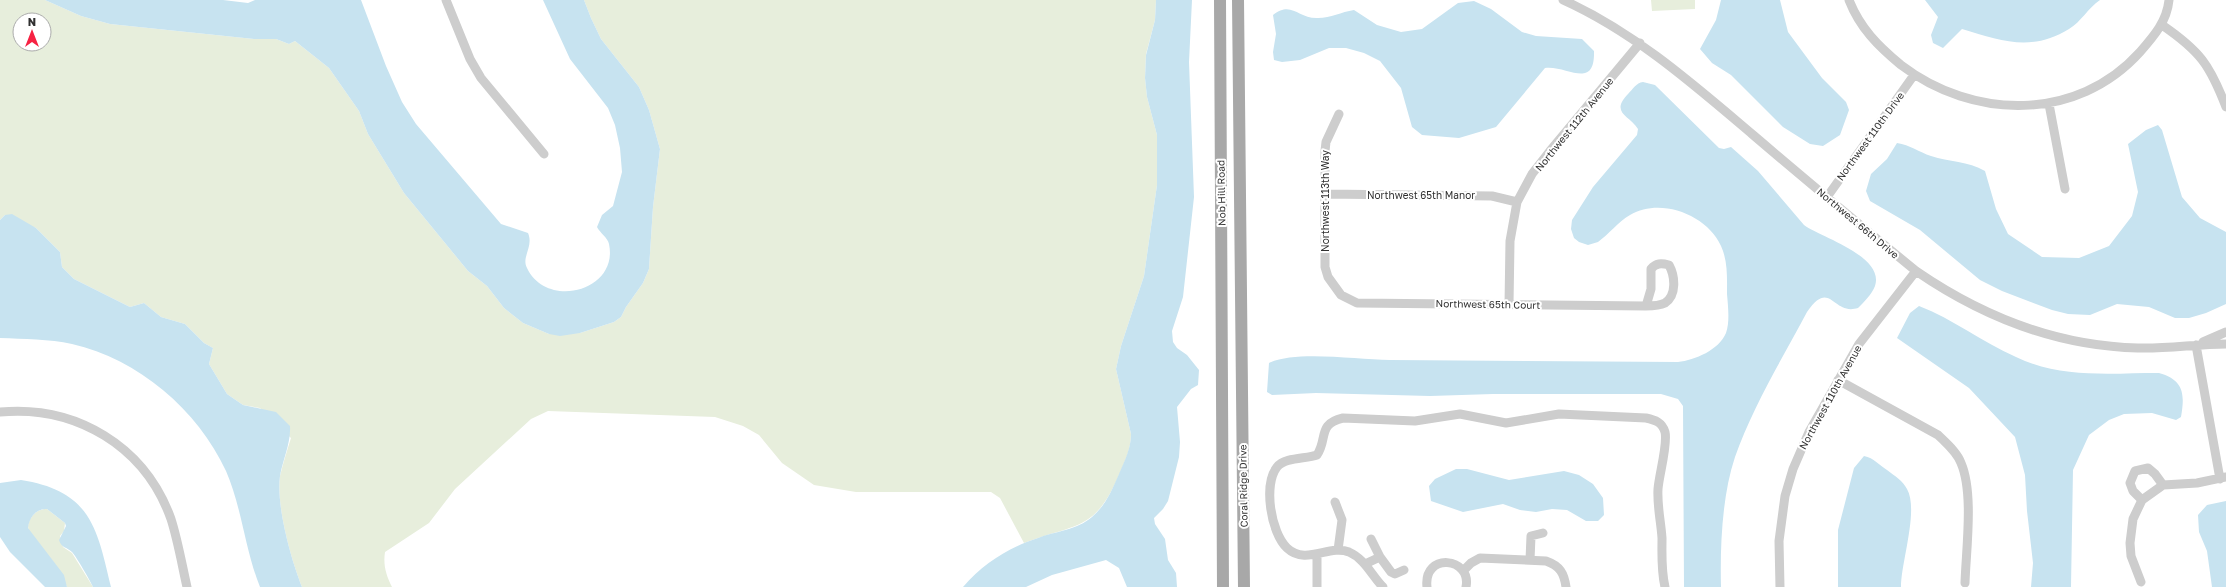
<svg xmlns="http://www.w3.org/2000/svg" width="2226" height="587" font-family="'Golos Text',sans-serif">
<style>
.green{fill:#e7eedc;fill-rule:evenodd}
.water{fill:#c7e3f0}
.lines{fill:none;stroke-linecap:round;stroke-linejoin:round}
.minor{stroke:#cdcdcd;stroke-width:9}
.major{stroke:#a8a8a8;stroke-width:12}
.labels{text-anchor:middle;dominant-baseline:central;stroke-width:4;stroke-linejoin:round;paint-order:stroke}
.street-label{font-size:10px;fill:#303030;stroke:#fff}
</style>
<rect width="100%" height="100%" fill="#fff"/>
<path class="green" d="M0,0h45l36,16 29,8 144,15h22l13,5 6,-3 34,27 30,43 9,23 36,59 64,78 19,15 17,22 19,15 26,11 31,-1 34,-11 7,-5 5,-10 17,-24 6,-14 4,-62 7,-58 -11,-39 -10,-23 -38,-48 -10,-21 -7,-18h572l-1,20 -9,34 -1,24 2,19 10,38v50l-13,91 -23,70 -5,23 15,65c0,15 -6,27 -12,41 -25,58 -44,48 -95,68l-24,-45 -9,-6h-135l-42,-7 -32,-22 -23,-28 -16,-9 -28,-9 -167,-6 -17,8 -76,70 -26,34 -44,29c-2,13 1,23 7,35h-90c-11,-28 -26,-81 -22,-111 3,-13 7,-25 11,-38l-31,-30 -17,-3 -16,-11 -18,-30 4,-16 -9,-5 -19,-19 -24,-7 -17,-14 -14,4 -56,-28 -12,-12 -2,-15 -24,-24 -31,-13 -5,5zM20,20h24v24h-24z
M1651,0h44v9l-43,2z
M47,509l18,14 -1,8 -4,5 3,11 9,6 21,34h-26c-6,-15 -13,-26 -24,-37 -5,-6 -8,-13 -14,-18 -4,-11 7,-24 18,-23z"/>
<path class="water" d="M45,0h178l25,3 7,-3h106l25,66 16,36 14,22 85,100 27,9c6,14 -7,24 -1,35 20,42 92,23 82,-24 -1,-6 -9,-11 -12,-17l5,-12 11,-9 9,-34 -2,-24 -5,-23 -7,-17 -38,-49 -27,-59h41l7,18 10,21 38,48 10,23 11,39 -7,58 -4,62 -6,14 -17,24 -5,10 -7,5 -34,11 -20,3 -11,-2 -26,-11 -19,-15 -17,-22 -19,-15 -64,-78 -36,-59 -9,-23 -30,-43 -34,-27 -6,3 -13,-5h-22l-144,-15 -29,-8z
M1156,0h36l-3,62 5,135 -11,100 -11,34 1,11 4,6 10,7 12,15 -1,15 -7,4 -14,18 3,35 -1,15 -11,44 -5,8 -9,9 1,6 10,15 3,21 8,13 1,14h-50l-8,-19 -13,-8 -54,15 -26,12h-63c21,-24 45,-39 75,-49 18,-7 39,-8 54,-21 14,-12 20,-27 27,-43 6,-14 12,-26 12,-40l-15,-65 5,-23 23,-70 13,-91v-50l-10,-38 -2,-19 1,-23 9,-35z
M1721,0h59l8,32 34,46 24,24 3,8 -9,25 -17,11 -13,-2 -27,-17 -52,-52 -19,-12 -12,-14 16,-29z
M1925,0h175c-12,8 -19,22 -31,29 -37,23 -68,12 -107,0l-19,19 -10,-5 -2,-8 7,-18z
M1474,1l17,8 31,23 14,4 46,3 12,12c1,40 -27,14 -49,17l-49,59 -37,11 -37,-3 -10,-8 -11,-39 -21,-27 -16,-8 -18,-5h-17l-29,12 -18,2 -8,-2 -1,-8 3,-18 -3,-19c19,-15 25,4 45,3 13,0 23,-6 36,-8l23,15 24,7 21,-3 36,-26z
M1643,82l12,3 64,63 5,1 7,-2 27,24 46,54c16,12 81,31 71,61 -3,8 -11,16 -17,22 -26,8 -27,-30 -51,4 -25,47 -54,94 -72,145 -13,39 -15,89 -14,130h-37l-1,-181 -5,-7 -17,-5h-168l-63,2 -114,-3 -44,2 -5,-3 2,-29c28,-13 88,-3 121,-3 96,1 192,1 288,2 17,-2 41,-12 48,-29 4,-11 2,-27 1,-39 0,-16 1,-33 -6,-48 -14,-31 -60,-49 -91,-31 -12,7 -21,19 -32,27l-10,3 -9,-3 -5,-4 -3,-9 1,-9 21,-33 44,-52 1,-6c-9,-14 -28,-16 -10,-35 5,-5 8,-11 15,-12z
M2158,125l4,5 20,67 18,21 26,14v72l-20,9 -17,5h-14l-26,-11 -32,-3 -27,11 -22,-1 -16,-4 -50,-19 -22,-11 -60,-50 -50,-29 -4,-10 5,-17 16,-15 10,-16c13,2 22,9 34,13 18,6 37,5 54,15l11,38 12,25 34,23 37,1 30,-12 23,-30 6,-24 -10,-48 18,-14z
M12,214l24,14 24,24 2,15 12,12 56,28 14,-4 17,14 24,7 19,19 9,5 -4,16 18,30 16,11 33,7 14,14c1,17 -7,33 -10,50 -4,30 11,83 22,111h-42c-15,-37 -18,-79 -34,-116 -28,-61 -88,-112 -154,-127 -23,-5 -48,-5 -72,-6v-118l5,-5z
M1919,306c34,13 63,36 97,51 46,22 94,16 143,16 25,7 26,21 22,44l-5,3 -24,-7 -28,1 -15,6 -20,15 -16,35 -2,117h-40l2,-24 -6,-52 -2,-36 -10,-38 -46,-49 -72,-50 13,-25z
M1864,456c10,2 15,9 23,14 8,6 16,11 20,19 12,21 -6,73 -6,98h-63v-57l16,-62z
M1456,469h11l42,11 55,-9 15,4 14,9 10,14 1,17 -6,6h-12l-19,-11 -15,-1 -16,3 -16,-2 -17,-6 -40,8 -32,-11 -2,-15 6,-7z
M21,480c70,11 76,48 90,107h-18c-2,-5 -17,-31 -21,-35 -5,-5 -11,-4 -13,-12l7,-14 -1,-3 -18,-14c-11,-1 -18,9 -19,19l36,47 3,12h-22l-35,-35 -10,-15v-54z
M2226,501v86h-14l-5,-36 -8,-19 -1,-17 9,-10z"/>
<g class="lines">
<path class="minor" d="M446,0l24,59 11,19 63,76
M1563,0c71,32 130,84 189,134 54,46 109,92 164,137 67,46 140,75 222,77 29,1 59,-4 88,-4
M1849,0c11,28 29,46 52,65 72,55 176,57 239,-13 14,-16 27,-31 29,-52
M2162,25c38,26 48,40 64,82
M2049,104l16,85
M1339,114l-13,28 -1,9v116l3,10 13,18 16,8 289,3c7,0 13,0 19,-3 12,-8 10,-27 4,-38 -8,-2 -13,-2 -18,4v20l-5,17
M1325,194l167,2 25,6
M1827,197l87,-122
M1509,305l1,-64 7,-39 15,-28 18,-23 90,-108
M2203,342l23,-10
M2196,345l24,134
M1838,380l100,55c8,8 19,17 23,28 13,30 5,87 4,120
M0,412c76,-7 145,34 171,107 7,22 11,46 16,68
M2142,500l-9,-9 -3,-8 5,-12 13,-3 7,6 8,11
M1335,502l7,18 -4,30
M1380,557l11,15 4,2 9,-4
M1530,560l1,-24 12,-3
M1365,564l15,-7 -9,-18
M1463,571l8,-8 9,-5 66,3c14,5 18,12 20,26
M2141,582l-10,-26 -1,-13 3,-24 9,-19 21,-15 34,-2 29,-6
M1317,587v-32
M1383,587c-11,-11 -18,-28 -34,-35 -20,-8 -43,14 -62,-4 -16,-15 -24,-63 -10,-81 8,-10 29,-8 40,-12 11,-16 0,-31 26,-37l72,3 45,-7 46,9 53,-9 87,4c9,2 16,4 19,14 3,12 -6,43 -7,57 -1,17 3,33 4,49 0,17 -1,32 3,49
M1427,587c-4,-35 45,-30 39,0
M1780,587l-1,-46 6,-45 8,-27 16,-37 50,-88 57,-73"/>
<path class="major" d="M1220,0l3,587
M1238,0l6,587"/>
</g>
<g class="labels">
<g class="street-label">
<text transform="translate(1574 124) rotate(-51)">Northwest 112th Avenue</text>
<text transform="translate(1870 136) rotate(-54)">Northwest 110th Drive</text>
<text transform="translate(1221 193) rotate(-91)">Nob Hill Road</text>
<text x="1421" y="195">Northwest 65th Manor</text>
<text transform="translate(1325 201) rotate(-90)">Northwest 113th Way</text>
<text transform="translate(1858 223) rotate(40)">Northwest 66th Drive</text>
<text transform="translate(1488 304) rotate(1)">Northwest 65th Court</text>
<text transform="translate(1830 397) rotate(-61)">Northwest 110th Avenue</text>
<text transform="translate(1243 486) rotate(-91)">Coral Ridge Drive</text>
</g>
</g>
<g transform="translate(32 32)"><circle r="19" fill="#ffffff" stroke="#acacac"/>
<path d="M0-3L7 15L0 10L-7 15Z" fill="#f62243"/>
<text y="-6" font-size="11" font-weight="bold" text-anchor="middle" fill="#303030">N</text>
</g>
</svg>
